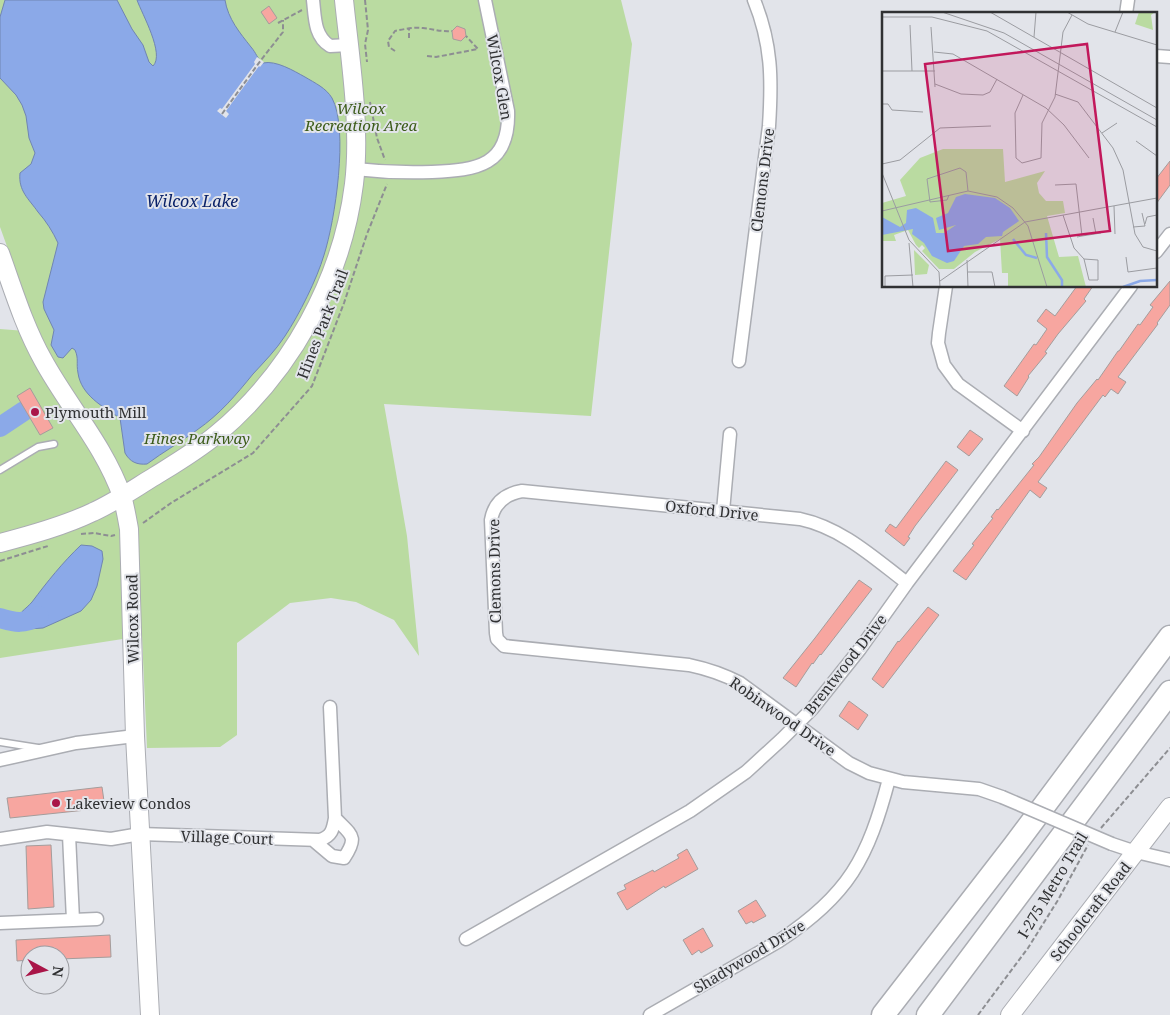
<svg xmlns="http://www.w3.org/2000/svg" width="1170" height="1015" font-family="'Noto Serif',serif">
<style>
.green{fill:#badba1}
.water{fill:#8ba9e8;stroke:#7085b2}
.pier{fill:#e2e4ea}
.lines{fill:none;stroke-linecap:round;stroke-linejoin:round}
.river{stroke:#8ba9e8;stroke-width:20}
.building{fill:#f7a6a0;stroke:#a49d9c}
.lane-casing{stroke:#abadb3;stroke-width:9}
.street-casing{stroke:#abadb3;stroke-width:15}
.secondary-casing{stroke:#abadb3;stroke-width:20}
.highway-casing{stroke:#abadb3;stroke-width:25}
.path{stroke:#8d8e92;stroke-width:2;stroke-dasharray:5 2.5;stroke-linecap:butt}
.lane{stroke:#fff;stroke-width:6}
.street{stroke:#fff;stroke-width:12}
.secondary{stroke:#fff;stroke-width:18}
.highway{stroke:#fff;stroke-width:22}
.street-bridge-casing{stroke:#abadb3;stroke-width:15;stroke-linecap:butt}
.street-bridge{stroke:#fff;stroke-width:12}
.poi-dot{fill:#a91548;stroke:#e2e4ea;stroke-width:2}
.labels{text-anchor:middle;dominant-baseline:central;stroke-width:4;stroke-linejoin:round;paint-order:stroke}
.street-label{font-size:15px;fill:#303133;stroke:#e2e4ea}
.park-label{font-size:15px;font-style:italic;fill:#3c5c19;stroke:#e2e4ea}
.poi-label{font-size:15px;fill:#303133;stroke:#e2e4ea;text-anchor:start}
.water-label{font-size:16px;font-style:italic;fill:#092168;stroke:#e2e4ea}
.inset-river{fill:none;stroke:#8ba9e8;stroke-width:2.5}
.inset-road{fill:none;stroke:#9b9ca1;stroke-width:1}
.view{fill:#c2185b;fill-opacity:0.15;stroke:#c2185b;stroke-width:2.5}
.inset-edge{fill:none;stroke:#303133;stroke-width:2.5}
</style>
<rect width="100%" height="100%" fill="#e2e4ea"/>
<path class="green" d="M0,0h621l11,44 -41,372 -207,-12 23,132 12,120 -25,-36 -38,-18 -25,-4 -41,5 -53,40v92l-17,12 -73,1 -5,-112 -142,22v-329l38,3 -38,-105z"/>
<path class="water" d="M5,0h112l15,29 11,16 6,17 4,4c12,-12 -11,-52 -16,-66h88c3,19 15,33 26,47 6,7 5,10 12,16 13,-3 31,8 42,14 10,6 21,11 27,21 17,31 3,123 -8,157 -7,24 -25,60 -39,81 -9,14 -21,26 -32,38 -17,21 -33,40 -56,56 -16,12 -34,22 -50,34 -10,1 -17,-2 -22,-11l-5,-35c-17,-11 -39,-23 -42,-45 -2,-10 1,-14 -3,-23l-3,-2 -9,10 -5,-1 -7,-12 3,-15 -10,-21 -1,-7 15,-59c-5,-11 -12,-22 -20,-31 -9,-13 -20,-21 -18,-39l11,-9 4,-11 -6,-15 -3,-22 -4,-11 -6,-10 -16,-17v-61z
M81,545l11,1 10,5 1,8 -6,27 -6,14 -10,11 -38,17 -15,1 -11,-3 -3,-3c3,-9 12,-14 18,-21 15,-20 31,-40 49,-57z"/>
<path class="pier" d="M257,57l7,5 -4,5 -1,-1 -33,45 3,3 -3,4 -9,-7 3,-3 2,1 33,-45 -1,-2z"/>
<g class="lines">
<path class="river" d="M0,427l24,-16
M0,618c16,5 24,6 39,-2"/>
</g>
<path class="building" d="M269,6l8,12 -8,6 -8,-12z
M457,26l8,3 1,7 -5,5 -8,-2 -1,-8z
M1170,161v24l-14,19v-25z
M1170,281v24l-13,18 1,1 -40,53 8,5 -8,12 -7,-5 -6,8 -2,-2 -65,87 9,6 -7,10 -10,-8 -64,90 -13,-9 21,-26 -2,-1 21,-26 -2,-1 6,-8 1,1 36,-45 -2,-1 7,-7 38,-54 20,-24 1,1 20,-29h1l19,-27 2,1 13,-18 -3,-2z
M1077,286h16l-9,13 2,2 -28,33 -13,18 2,1 -19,23 1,1 -12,19 -13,-10 30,-42 2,1 11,-16 -10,-8 9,-12 9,7z
M30,388l23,40 -13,7 -23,-39z
M970,430l13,9 -14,17 -12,-9z
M946,461l12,9 -43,56 -7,11 2,1 -6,8 -19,-15 5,-7 6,4z
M859,580l13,9 -51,66 -1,-1 -7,10 -1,-1 -16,24 -13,-9 32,-40z
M928,607l11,8 -56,73 -11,-9 26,-38 1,1z
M849,701l19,14 -10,15 -19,-14z
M102,787l3,21 -95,10 -3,-20z
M51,845l3,62 -26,2 -2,-63z
M687,849l11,20 -33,19 -1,-2 -37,24 -10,-17 9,-4 -2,-4 29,-15 1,2 25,-14 -2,-3z
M756,900l10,16 -13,7 -1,-2 -6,3 -8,-13z
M703,928l10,18 -12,7 -2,-3 -7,5 -9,-15z
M110,935l1,22 -51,2v-4h-30v5l-13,1 -1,-21z"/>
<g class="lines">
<g class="lane-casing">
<path id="lane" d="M0,470l38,-23 16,-3
M0,742l38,6"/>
</g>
<g class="street-casing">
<path id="street" d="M313,0c2,17 1,36 17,46l19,-1
M1126,14l2,-14
M1156,56l14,1
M355,169c26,3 51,4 77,3 45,-2 78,-6 76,-61l-23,-111
M1156,252l14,-18
M946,286l-7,47 -1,10 6,22 14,19 65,47
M739,361l30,-235c3,-46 3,-82 -15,-126
M723,511l7,-77
M907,583c-33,-25 -65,-55 -107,-64l-278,-28c-17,3 -28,12 -31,29l5,113 1,6 7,7 185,19c19,4 34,9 51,18l109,80 20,10 34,9 76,7 23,8
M0,760l76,-17 59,-7
M69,835l4,85
M0,839l47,-7 64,7 29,-5 180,6c12,-4 13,-11 15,-22l-5,-111
M313,840l19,16 12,2c15,-22 7,-23 -9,-40
M1112,844l24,8 34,8
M0,923l97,-4
M466,939l224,-128 56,-39 36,-33 30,-30 48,-60 47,-66 224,-297
M650,1015l129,-74c70,-46 89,-83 110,-162"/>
</g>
<g class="secondary-casing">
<path id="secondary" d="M0,253c13,36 24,73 43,107 25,46 61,85 79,136 3,10 5,22 7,33l6,207 15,279
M0,543c31,-8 64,-17 93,-31 22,-10 42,-24 62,-36 21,-13 43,-26 62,-42 74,-62 125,-154 137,-250 7,-58 -4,-126 -10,-184
M1010,1015l160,-208"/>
</g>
<g class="highway-casing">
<path id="highway" d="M883,1015l131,-169 156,-209
M928,1015l242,-323"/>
</g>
<path class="path" d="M365,0l3,30 -3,14 2,18
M278,23l24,-13
M409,38v-10
M395,51l-6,-4 -1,-6 7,-10c9,-2 19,-4 28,-3 10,1 18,4 29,3
M427,56l9,1 42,-8 -12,-13
M370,102l7,36 8,22
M222,114l39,-54 22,-28v-12
M143,523l28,-20 82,-50 59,-67 32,-83 23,-69 20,-50
M81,534l13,-1 17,3 4,-1
M0,561l48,-15
M1101,828l69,-80
M978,1015l50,-67 30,-48 30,-55"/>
<use href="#lane" class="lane"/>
<use href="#street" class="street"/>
<use href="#secondary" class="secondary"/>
<use href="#highway" class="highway"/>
<g class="street-bridge-casing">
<path id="street-bridge" d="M1002,797l110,47"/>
</g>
<use href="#street-bridge" class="street-bridge"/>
</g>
<g class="poi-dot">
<circle cx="35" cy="412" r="5"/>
<circle cx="56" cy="803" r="5"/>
</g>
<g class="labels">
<g class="street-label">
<text transform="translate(500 77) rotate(80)">Wilcox Glen</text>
<text transform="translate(762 180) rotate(-83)">Clemons Drive</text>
<text transform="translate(322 324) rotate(-69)">Hines Park Trail</text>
<text transform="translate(712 510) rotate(6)">Oxford Drive</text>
<text transform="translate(494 571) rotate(-91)">Clemons Drive</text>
<text transform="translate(132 619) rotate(-91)">Wilcox Road</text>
<text transform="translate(845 664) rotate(-52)">Brentwood Drive</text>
<text transform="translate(783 716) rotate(35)">Robinwood Drive</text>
<text transform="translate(227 837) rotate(2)">Village Court</text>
<text transform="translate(1052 885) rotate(-59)">I-275 Metro Trail</text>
<text transform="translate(1090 911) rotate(-52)">Schoolcraft Road</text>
<text transform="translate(749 956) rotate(-31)">Shadywood Drive</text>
</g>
<g class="park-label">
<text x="361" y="108">Wilcox<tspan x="361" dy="17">Recreation Area</tspan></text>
<text x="197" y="438">Hines Parkway</text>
</g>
<g class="poi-label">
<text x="45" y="412">Plymouth Mill</text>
<text x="66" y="803">Lakeview Condos</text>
</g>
<g class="water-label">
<text x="192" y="201">Wilcox Lake</text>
</g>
</g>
<g transform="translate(882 12)">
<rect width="275" height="275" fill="#e2e4ea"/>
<path d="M257,0h16l-4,3 2,15 -18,-6zM61,137h60l2,33 40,-11 -8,12 2,10 7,8h17l2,12 -18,3 12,41 19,-1 8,31h-78v-14h-6l-2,-34 -25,13 -21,17h-15l-17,-18 3,-3 -3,-3 -3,3 -3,-3 -8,-15 -14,5 2,6h-14v-38l24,-7 -6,-16 20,-22zM32,238l15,15 -2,9 -12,1z" fill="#badba1"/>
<path d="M83,182l30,4 15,10 9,13 -16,11 -1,4 -16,1 -8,7 -14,2 -10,15 -7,2 -15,-7 -8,-13 -12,-9 1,-5 -31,6v-18l18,10 6,-4 1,-13 9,-2 17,10 3,15h8l12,-8 -17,5 -3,-12 12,-5 8,-16z" fill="#8ba9e8"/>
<path class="inset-river" d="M164,221l1,24 15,23v7M131,227l13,16 11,3M241,275l17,-6 17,-1"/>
<path class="inset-road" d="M60,0l62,21 153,87M108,0l167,96M185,0l21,12 69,21M0,5h50l55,14 170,96M28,13l2,46M49,15l4,60M233,20l8,-20M152,25l2,-25M52,40l19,2 93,54 18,17 25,33M0,59h53M53,72l26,10 22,1 7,-3 7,-13M173,82l23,8 35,46 10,22 12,64 8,13 14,4M141,83l-8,18 1,45 6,5 19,-5 1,-35 13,-26 8,-65 9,-17M0,92h6l4,6 31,2M220,121l15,-10M254,129l21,15M0,152l18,-4 40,-32 51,-2M0,161l27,67 30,32 1,15M173,173l21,-1 6,52 -5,1M67,183l-2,5 -17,2 -3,-23 33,-11 6,4 2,19M232,194l1,28M0,199l86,-20 29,6 16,11 15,18 19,61M181,203l11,33 10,11M211,206l3,16M263,212l2,-7 10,-2M251,215l12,-1 -3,-13M200,224l19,-3M27,231l4,44M244,245l2,15 29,-4M202,247l14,1v20h-9zM85,248l1,27M86,260h24l3,15M58,269l85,-59 132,-24M3,275v-11l28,-1"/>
<path class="view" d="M205,32l23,187 -162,20 -23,-187z"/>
<rect width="275" height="275" class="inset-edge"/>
</g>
<g transform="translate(45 970) rotate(97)"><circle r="24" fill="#e2e4ea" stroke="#9b9ca1"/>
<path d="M0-4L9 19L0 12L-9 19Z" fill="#a91548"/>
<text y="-8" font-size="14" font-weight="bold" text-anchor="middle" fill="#303133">N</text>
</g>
</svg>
